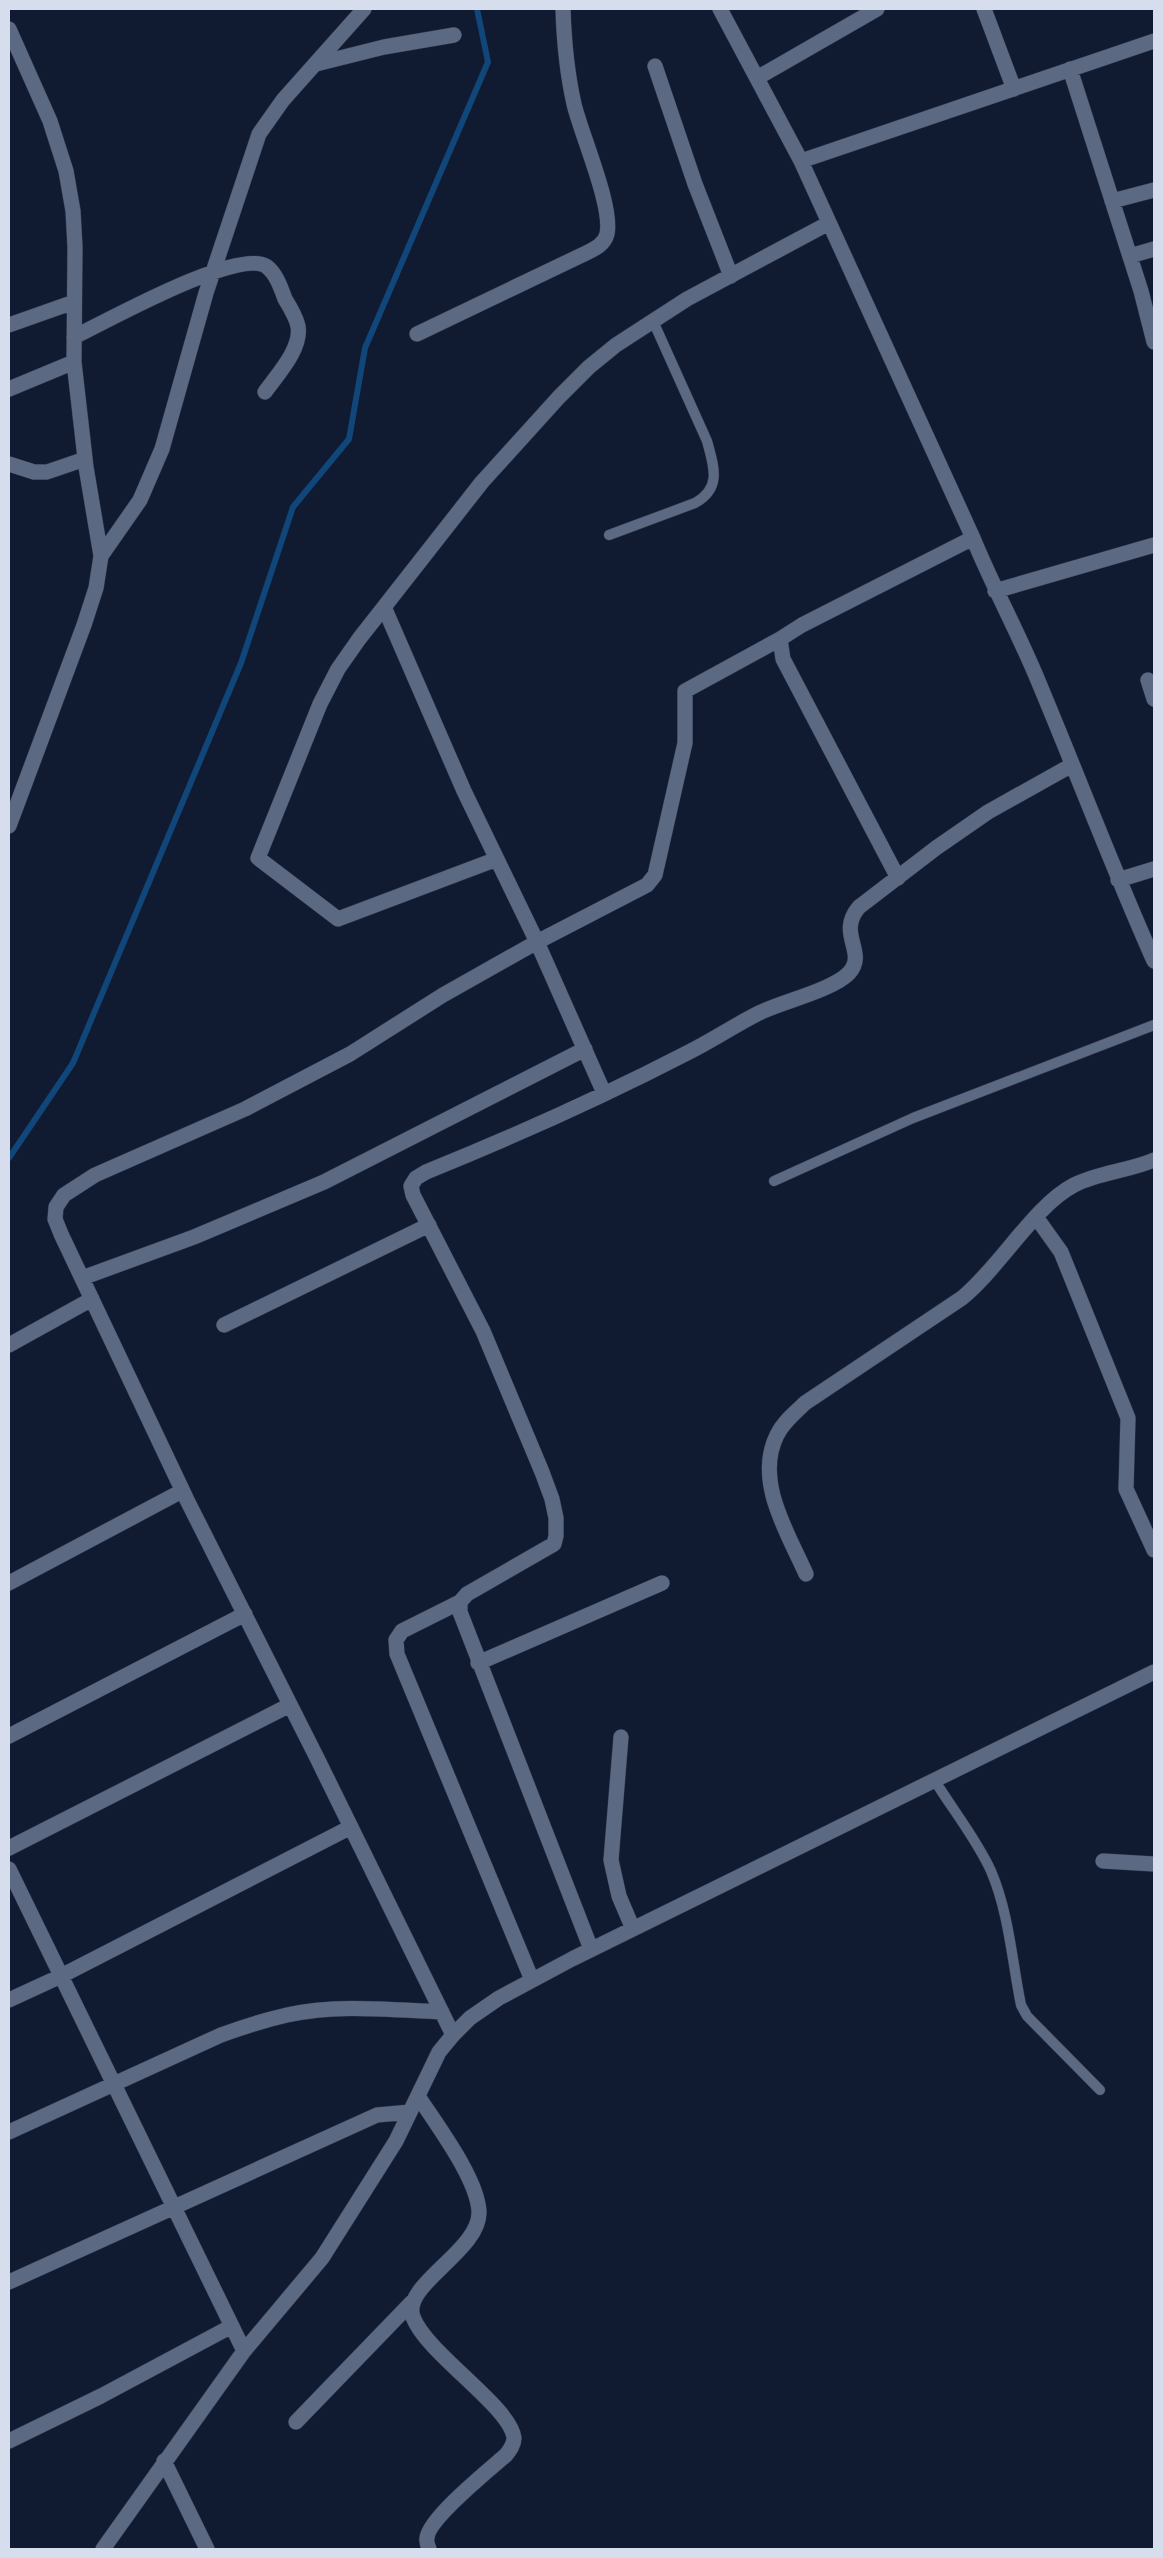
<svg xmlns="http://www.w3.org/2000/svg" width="1163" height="2558" font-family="'DejaVu Sans',sans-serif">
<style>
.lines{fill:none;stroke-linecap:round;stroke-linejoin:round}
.stream{stroke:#11467a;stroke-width:6}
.lane-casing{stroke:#303546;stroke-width:11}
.street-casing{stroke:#303546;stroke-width:16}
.lane{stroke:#5b6983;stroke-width:10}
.street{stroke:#5b6983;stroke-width:15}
</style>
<rect width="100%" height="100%" fill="#101a30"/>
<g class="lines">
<path class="stream" d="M9,1158l64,-95 168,-400 52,-156 56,-68 16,-91 123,-286 -11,-53"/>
<g class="lane-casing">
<path id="lane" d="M609,535l86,-32c27,-15 19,-36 12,-62l-54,-120
M774,1181l139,-63 241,-93
M935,1781c18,29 42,59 56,90 18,42 21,90 30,134l6,11 73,74"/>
</g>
<g class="street-casing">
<path id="street" d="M720,9l81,152 172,377c20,49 46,96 66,145 39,93 74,186 115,278
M984,9l30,80
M9,29l41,92 16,50 7,40 2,36 -1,115 12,105 15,89 -5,32 -12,37 -75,201
M316,64l68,-17 70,-12
M655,66l40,118 36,92
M1070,69l71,222 13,51
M757,78l120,-69
M801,161l353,-120
M1112,201l42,-11
M1130,256l24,-7
M9,325l65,-23
M417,334l165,-79c10,-5 22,-9 25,-21 6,-28 -26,-100 -33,-130 -7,-31 -10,-63 -11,-95
M74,337c33,-16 164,-89 192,-71 10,7 15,22 19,33 5,8 11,18 13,27 4,23 -21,49 -33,66
M9,389l65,-27
M9,464l25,8h13l38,-13
M101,556l39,-56 22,-51 44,-156 53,-159 24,-34 81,-91
M995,591l159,-46
M384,607l80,184 73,151 67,151
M1148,680l6,19
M497,859l-159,60 -80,-61 62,-154 18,-35 21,-30 123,-157 77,-85 30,-30 27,-22 71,-46 142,-76
M898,878l-115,-219 -3,-20 22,-14 171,-87
M1118,880l36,-11
M1036,1217l25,35 67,166 -2,71 28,61
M82,1278l112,-41 130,-55 261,-133
M224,1325l205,-100
M9,1345l83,-46
M806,1574c-18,-41 -52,-93 -29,-139 6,-13 18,-22 28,-32l157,-105c38,-31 72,-92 112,-113 25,-13 55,-14 80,-25
M9,1583l173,-92
M460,1602l-58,29 -6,9 1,14 135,326
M478,1663l184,-80
M9,1736l236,-122
M621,1737l-10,123 8,36 14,33
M9,1848l281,-143
M1103,1861l51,3
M9,1869l235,482
M591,1949l-131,-337v-10l7,-8 87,-50 2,-8v-18l-4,-19 -10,-27 -59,-141 -70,-136 -2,-9 5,-8 10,-6c89,-36 178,-76 263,-120 24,-12 46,-27 70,-39 22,-11 74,-23 90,-40 19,-21 -13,-39 10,-66l77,-59 52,-36 84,-47
M9,2000l52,-24 290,-149
M453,2035l-136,-277 -130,-258 -126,-266 -6,-15 1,-12 8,-12 31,-20 150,-66 105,-55 93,-59 94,-53 110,-57 8,-10 30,-132v-52l95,-52
M418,2096c18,28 60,83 61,116 1,39 -78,73 -66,105 13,36 98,90 101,121 0,7 -4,12 -8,17 -16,14 -78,64 -79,83 -1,3 1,8 2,11
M9,2132l212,-97c22,-8 44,-15 66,-20 51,-11 104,-5 155,-3
M9,2282l368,-167 33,-3
M296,2422l116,-120
M9,2441l92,-45 131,-70
M164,2461l43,88
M103,2549l141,-198 78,-93 74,-117 43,-89 14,-17 17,-17 29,-20 73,-39 582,-287"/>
</g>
<use href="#lane" class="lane"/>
<use href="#street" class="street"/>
</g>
<rect width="1163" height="2558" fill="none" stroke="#d6deed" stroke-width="20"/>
</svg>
